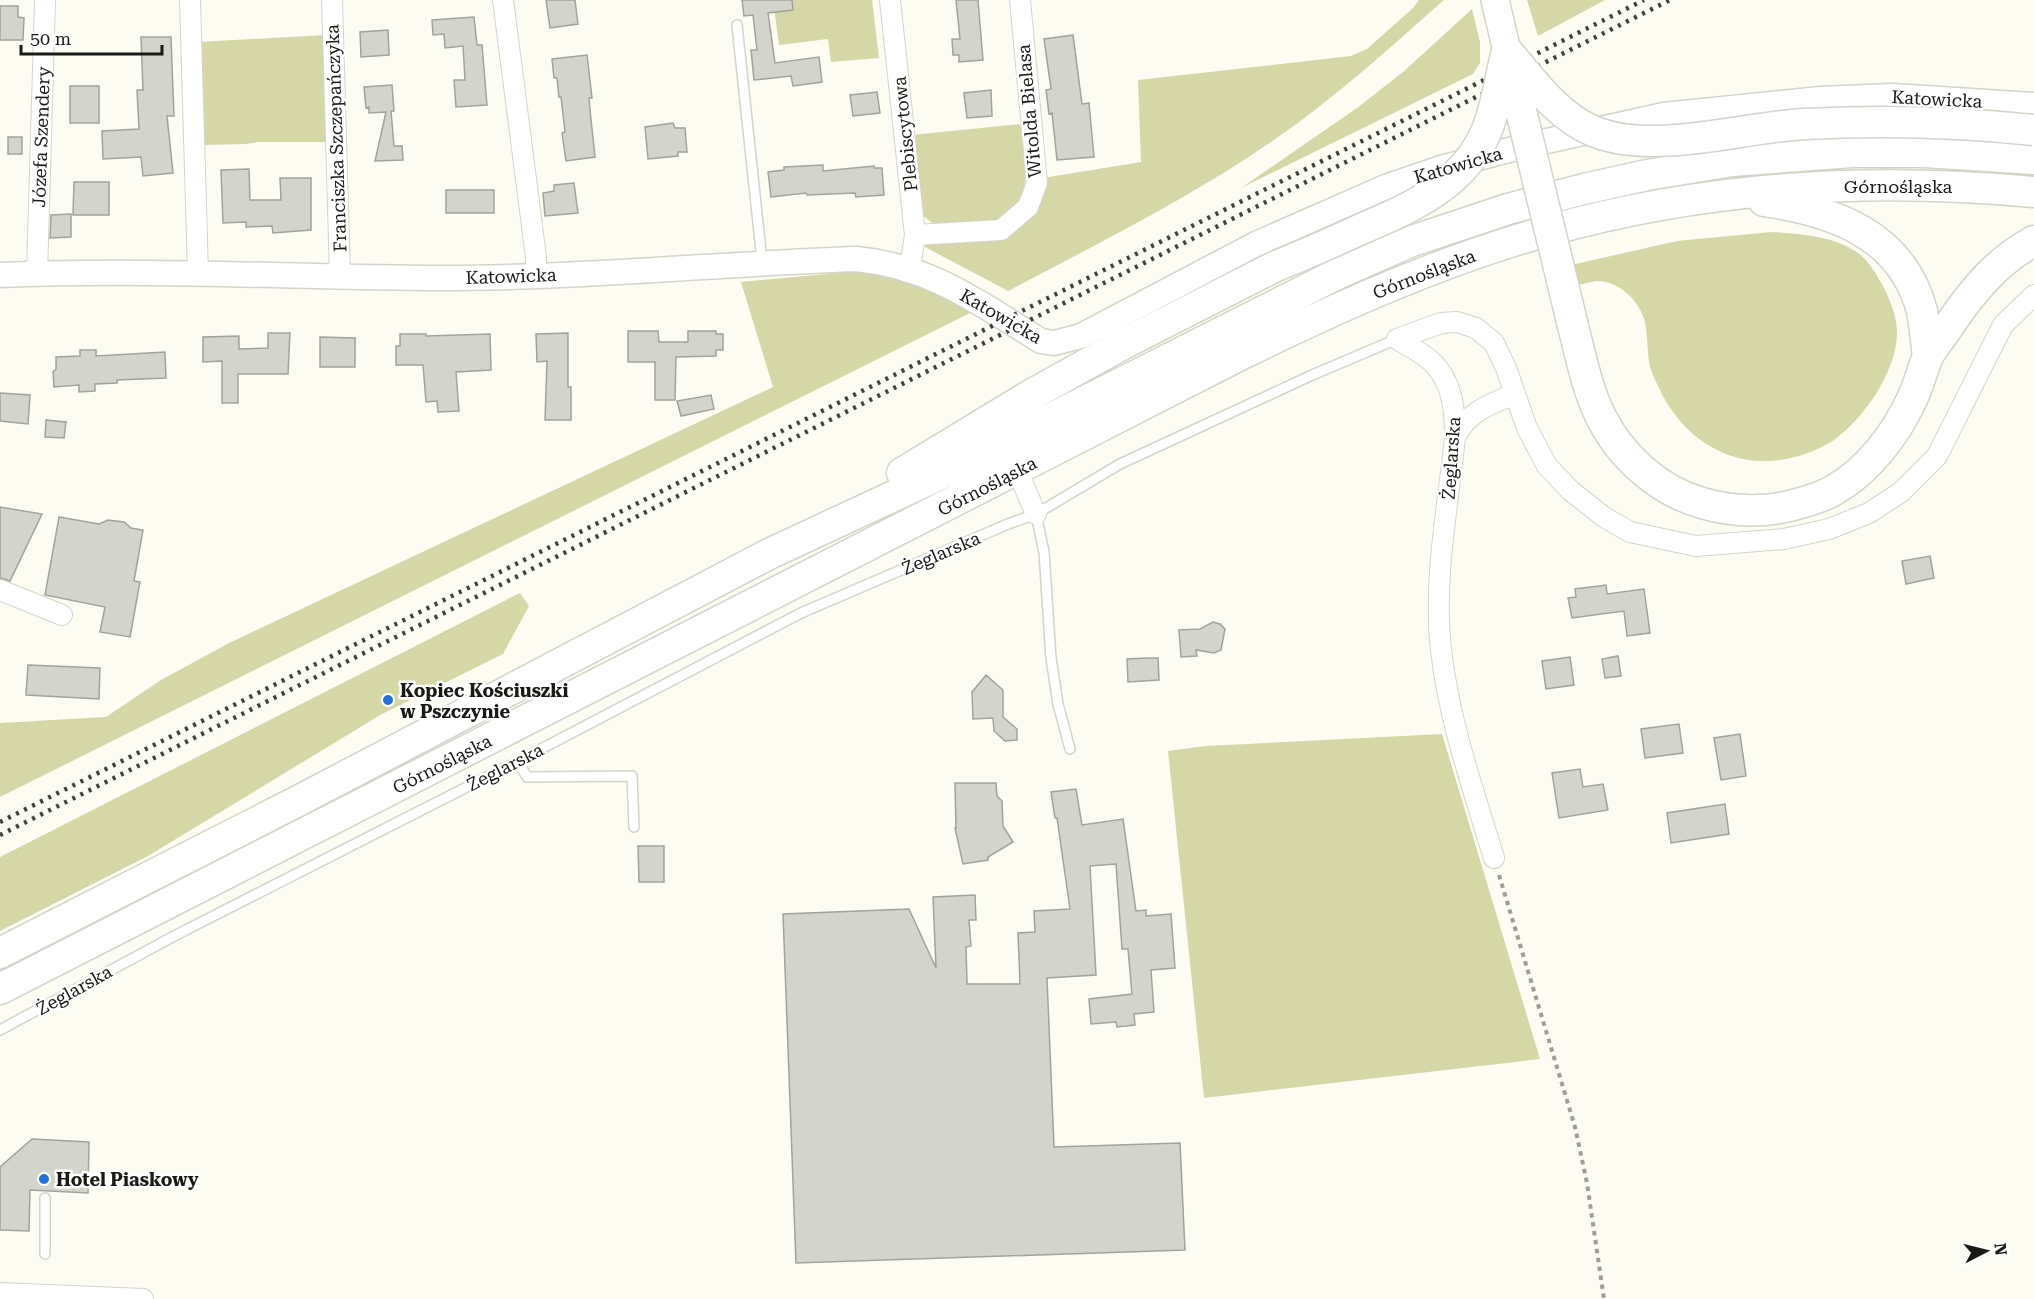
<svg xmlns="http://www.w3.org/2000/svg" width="2034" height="1299" font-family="'Roboto Serif',serif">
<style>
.green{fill:#d6d7a7}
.building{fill:#d3d4cb;stroke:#a2a39a;stroke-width:1.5}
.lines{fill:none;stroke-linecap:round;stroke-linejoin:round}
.service-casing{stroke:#d4d4cb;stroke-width:12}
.minor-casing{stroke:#d4d4cb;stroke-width:22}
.tertiary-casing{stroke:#d4d4cb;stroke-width:27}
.secondary-casing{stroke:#d4d4cb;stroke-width:30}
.primary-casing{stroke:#d4d4cb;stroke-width:33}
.path{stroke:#9f9f98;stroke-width:4;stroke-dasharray:4.5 4.5;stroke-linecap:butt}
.service{stroke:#fff;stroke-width:9}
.minor{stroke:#fff;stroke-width:20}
.tertiary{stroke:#fff;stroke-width:24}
.secondary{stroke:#fff;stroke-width:27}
.primary{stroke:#fff;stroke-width:30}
.rail{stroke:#41413d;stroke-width:4.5;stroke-dasharray:3 6;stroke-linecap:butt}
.primary-bridge-casing{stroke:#d4d4cb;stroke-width:33;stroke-linecap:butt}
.primary-bridge{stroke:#fff;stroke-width:30}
.poi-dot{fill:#2570db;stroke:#fff;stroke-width:2}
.labels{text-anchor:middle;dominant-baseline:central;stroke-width:5;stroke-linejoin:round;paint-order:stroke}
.street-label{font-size:18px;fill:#191916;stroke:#fff}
.poi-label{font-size:18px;font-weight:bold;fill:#191916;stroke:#fff;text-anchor:start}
</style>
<rect width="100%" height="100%" fill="#fcfcf3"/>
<path class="green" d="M773,0h99l7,58 -48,4 -3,-23 -49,6z
M1419,0h25c-56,49 -111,100 -173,142 -83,57 -174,102 -263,149l-83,-44 -1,-8 82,-4 30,-23 7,-34 98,-16 -3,-82 213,-24 16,-7 46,-41z
M1527,0h78l-67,36z
M1472,9l8,33v21l-7,11 -232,114 116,-80 46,-36z
M325,35l6,107h-72l-13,2 -42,1 -5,-103z
M1020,124c8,44 14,67 -21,100l-63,2 -15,-12 -9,-79z
M1771,232c28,2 59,3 84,19 13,8 20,21 28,35 6,12 13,28 14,43 2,39 -32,89 -63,111 -20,13 -45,21 -69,21 -47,1 -87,-31 -106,-73 -3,-6 -7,-14 -9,-21 -3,-14 -2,-30 -5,-45 -5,-21 -27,-42 -49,-41 -6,1 -12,3 -18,4l-7,-20 106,-24z
M881,269l41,8 50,35 -972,485v-74l106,-6 55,-37 68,-37 544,-256 -32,-105z
M520,593l9,13 -26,48 -121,60 -234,142 -148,75v-74z
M1442,734l98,325 -336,39 -36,-347 38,-5z"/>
<path class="building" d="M546,0h29l3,24 -28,4z
M742,0h50l1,10 -25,3 7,50 44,-6 3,25 -29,4 -2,-10 -37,4 -3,-30h6l-4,-35 -9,1z
M956,0h22l5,60 -24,2v-7h-6l-1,-16h8z
M0,6h18v11l6,1 -1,22h-23z
M474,17l3,28h5l5,60 -31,2 -2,-27h11l-2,-34 -18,2 -1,-14 -11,1 -1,-15z
M388,30l1,25 -28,2 -1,-25z
M1073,35l9,69 7,-1 5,54 -37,3 -5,-47 -3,1 -3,-24 5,-1 -7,-50z
M141,37h30l3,79h-7l6,57 -30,3 -2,-19 -38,2 -1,-28 37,-2 -2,-39h6z
M587,55l5,43h-3l1,12 5,47 -29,4 -4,-28 3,-1 -4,-35h-2l-2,-19h-3l-2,-19z
M392,85l2,26h-3l3,35h8l1,14 -28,1 11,-49 -17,1v-6l-3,1 -2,-21z
M70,86h29v37h-29z
M991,90l1,26 -25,2 -3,-25z
M877,92l3,21 -27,3 -3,-21z
M673,123l2,5h10l2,24h-9v4l-30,3 -3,-32z
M8,137h14v17h-14z
M823,165v6l51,-5v2h8l2,27 -28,2 -1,-4 -48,2 -1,-2 -35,4 -3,-25 16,-2v-3z
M249,169l1,31h31l-1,-22h31v52l-38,3 -1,-7 -26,1v-5l-23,1 -2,-53z
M74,182h35v33h-36z
M574,183l4,30 -33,3 -2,-23 11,-2v-6z
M446,190h48v23h-48z
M71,214v23l-21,1 1,-23z
M628,331h30l1,11h29v-11h28v3h7v16h-7v6l-40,1 -1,43h-20v-38h-27z
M268,333h22l-2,41h-50v29h-16v-42l-19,1v-25l36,-1v13l29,-1z
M568,333v54h3v33h-26l2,-59 -10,1 -1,-28z
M400,334h26v2l64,-2 1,36 -35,2 3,39 -21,1 -1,-11 -11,1 -3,-37h-27v-19h4z
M320,337l35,1v29h-35z
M80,350h16v6l69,-4 1,26 -49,2v3l-22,1v7l-16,1v-7l-25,2 -1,-15 3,-3v-12l24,-1z
M0,393l30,2 -2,29 -28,-3z
M711,395l3,14 -33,7 -4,-15z
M46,420l20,2 -2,16 -19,-1z
M0,507l42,7 -32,67 -10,-3z
M59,517l40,7 9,-4 16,2 7,6 12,2 -9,51 6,1 -10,55 -30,-5 5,-25 -60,-12z
M1930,556l4,22 -28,6 -4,-23z
M1606,585l1,9 37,-5 6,44 -23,3 -3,-25 -52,7 -4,-20 8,-1 -1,-8z
M1213,622l7,2 5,5 -4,21 -7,3 -18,-3 1,6 -16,1 -2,-27 21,-1z
M1618,656l3,20 -16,2 -3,-19z
M1570,657l4,28 -28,4 -4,-28z
M1147,658h11l1,22 -31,2 -1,-23z
M28,665l72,3 -1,31 -73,-4z
M986,675l17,15v27l14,12v11l-12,1 -11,-10 -1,-13 -20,1 -1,-27z
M1679,724l4,29 -38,5 -4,-29z
M1740,734l6,42 -25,4 -7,-42z
M1580,769l3,18 20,-3 5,26 -49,8 -7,-45z
M955,783h41l1,13 5,5 1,25 10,16 -25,15v3l-25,4 -8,-36h1z
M1076,789l6,36 41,-6 13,92 10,-1v6l25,-2 4,54 -24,2 3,42 -20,2 1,11 -18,2 -1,-5 -25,2 -2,-25 43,-5 -4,-45h-6l-6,-85 -26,2 6,109 -49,3 7,169 126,-4 5,107 -389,13 -13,-349 126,-5 27,59 -3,-71 42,-2 1,25h-7l2,26 -5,1 1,37h53l-2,-51 17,-1 -1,-21 36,-2 -13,-91h-2l-4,-26z
M1725,804l4,30 -58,9 -4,-30z
M638,846h26v36h-25z
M32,1139l57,3 -1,51 -58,-3 -1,41 -29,-1v-63z"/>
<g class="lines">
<g class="service-casing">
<path id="service" d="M737,25l25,236
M1036,514l8,38 7,106 7,46 12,45
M518,761l9,16 105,-1 2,51
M0,1030l178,-96 340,-173 283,-148 207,-89 28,-10 84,-50 190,-88 87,-37
M45,1254v-56"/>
</g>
<g class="minor-casing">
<path id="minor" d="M190,0l8,273
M332,0l8,276
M503,0l33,257v19
M890,0l25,235 -5,33
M915,235l86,-5 27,-23 9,-24 -17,-183
M37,274l8,-274
M1397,339l44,-16 16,-1 19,6 18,15 12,25 21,60 20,38 24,25 33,26 26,15 66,14 88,-7 45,-10 40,-16 32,-21 36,-36 66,-131 31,-30
M1397,339c11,7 26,14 35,23 21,20 23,48 23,75 -7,70 -22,143 -14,213 8,71 32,139 53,208
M1455,437c14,-26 33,-32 60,-43
M1017,470l19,44
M0,590l62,25
M0,1293l143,6"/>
</g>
<g class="tertiary-casing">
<path id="tertiary" d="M0,275c147,-6 293,2 440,3 139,0 278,-14 416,-19 75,7 123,44 185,82l13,2 27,-7 175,-92 132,-58 56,-19 80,-21 140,-31 156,-16 73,-3 141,9"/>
</g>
<g class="secondary-casing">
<path id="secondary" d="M1495,0l12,51"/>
</g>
<g class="primary-casing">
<path id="primary" d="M1764,201c71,10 138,34 158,110 3,15 4,30 6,46
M1573,326c8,31 14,63 28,91 20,40 58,74 101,86 34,10 68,10 102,-1 10,-3 21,-6 30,-12 34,-19 62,-56 78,-91 7,-14 10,-29 16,-43 5,-9 12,-17 18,-26 24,-36 49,-68 88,-89
M902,473l127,-77 94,-52 151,-77
M0,953l300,-153 469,-246 174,-81 394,-199 75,-33 96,-32 76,-20 63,-14 85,-14 120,-9h73l109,7
M0,989l1240,-634c100,-49 200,-94 307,-124 159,-45 324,-54 487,-39"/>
</g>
<path class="path" d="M1499,875l76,252 12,56 17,116"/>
<use href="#service" class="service"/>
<use href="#minor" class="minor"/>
<use href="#tertiary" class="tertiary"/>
<use href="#secondary" class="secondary"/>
<use href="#primary" class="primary"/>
<path class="rail" d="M0,822l1644,-822
M0,835l1670,-835"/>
<g class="primary-bridge-casing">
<path id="primary-bridge" d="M1507,51c25,29 50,65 86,80 59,25 149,-4 213,-7 76,-4 152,-2 228,6
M1508,57l65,269
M1274,267c29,-12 57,-24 85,-37 51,-22 104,-44 127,-98 11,-25 14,-55 21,-81"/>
</g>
<use href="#primary-bridge" class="primary-bridge"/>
</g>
<g class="poi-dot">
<circle cx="388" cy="700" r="6"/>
<circle cx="44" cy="1179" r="6"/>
</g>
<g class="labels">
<g class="street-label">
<text transform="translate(1937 99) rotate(3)">Katowicka</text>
<text transform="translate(1029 111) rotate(-95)">Witolda Bielasa</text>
<text transform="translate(905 134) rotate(-96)">Plebiscytowa</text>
<text transform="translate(41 137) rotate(-88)">Józefa Szendery</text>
<text transform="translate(336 138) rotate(-92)">Franciszka Szczepańczyka</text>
<text transform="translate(1458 165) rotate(-16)">Katowicka</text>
<text x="1898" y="186">Górnośląska</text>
<text transform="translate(1424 274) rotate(-21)">Górnośląska</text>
<text transform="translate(511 276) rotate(-2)">Katowicka</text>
<text transform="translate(1001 316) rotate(30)">Katowicka</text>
<text transform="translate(1451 458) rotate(-86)">Żeglarska</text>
<text transform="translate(987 486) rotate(-27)">Górnośląska</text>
<text transform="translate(941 553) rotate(-23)">Żeglarska</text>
<text transform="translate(442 764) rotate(-27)">Górnośląska</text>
<text transform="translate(505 767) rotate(-27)">Żeglarska</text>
<text transform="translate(74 990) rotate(-29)">Żeglarska</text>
</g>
<g class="poi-label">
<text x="400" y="690">Kopiec Kościuszki<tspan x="400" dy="21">w Pszczynie</tspan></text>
<text x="56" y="1179">Hotel Piaskowy</text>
</g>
</g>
<g transform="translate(1986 1251) rotate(83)" stroke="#ffffff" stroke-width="4.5" paint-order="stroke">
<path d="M0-4.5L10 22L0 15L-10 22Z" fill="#191916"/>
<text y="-9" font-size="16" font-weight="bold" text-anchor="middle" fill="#191916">N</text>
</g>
<path d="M21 45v9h141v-9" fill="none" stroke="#191916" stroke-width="3"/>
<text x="30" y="45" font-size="18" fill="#191916" stroke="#ffffff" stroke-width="4.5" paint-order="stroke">50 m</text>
</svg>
